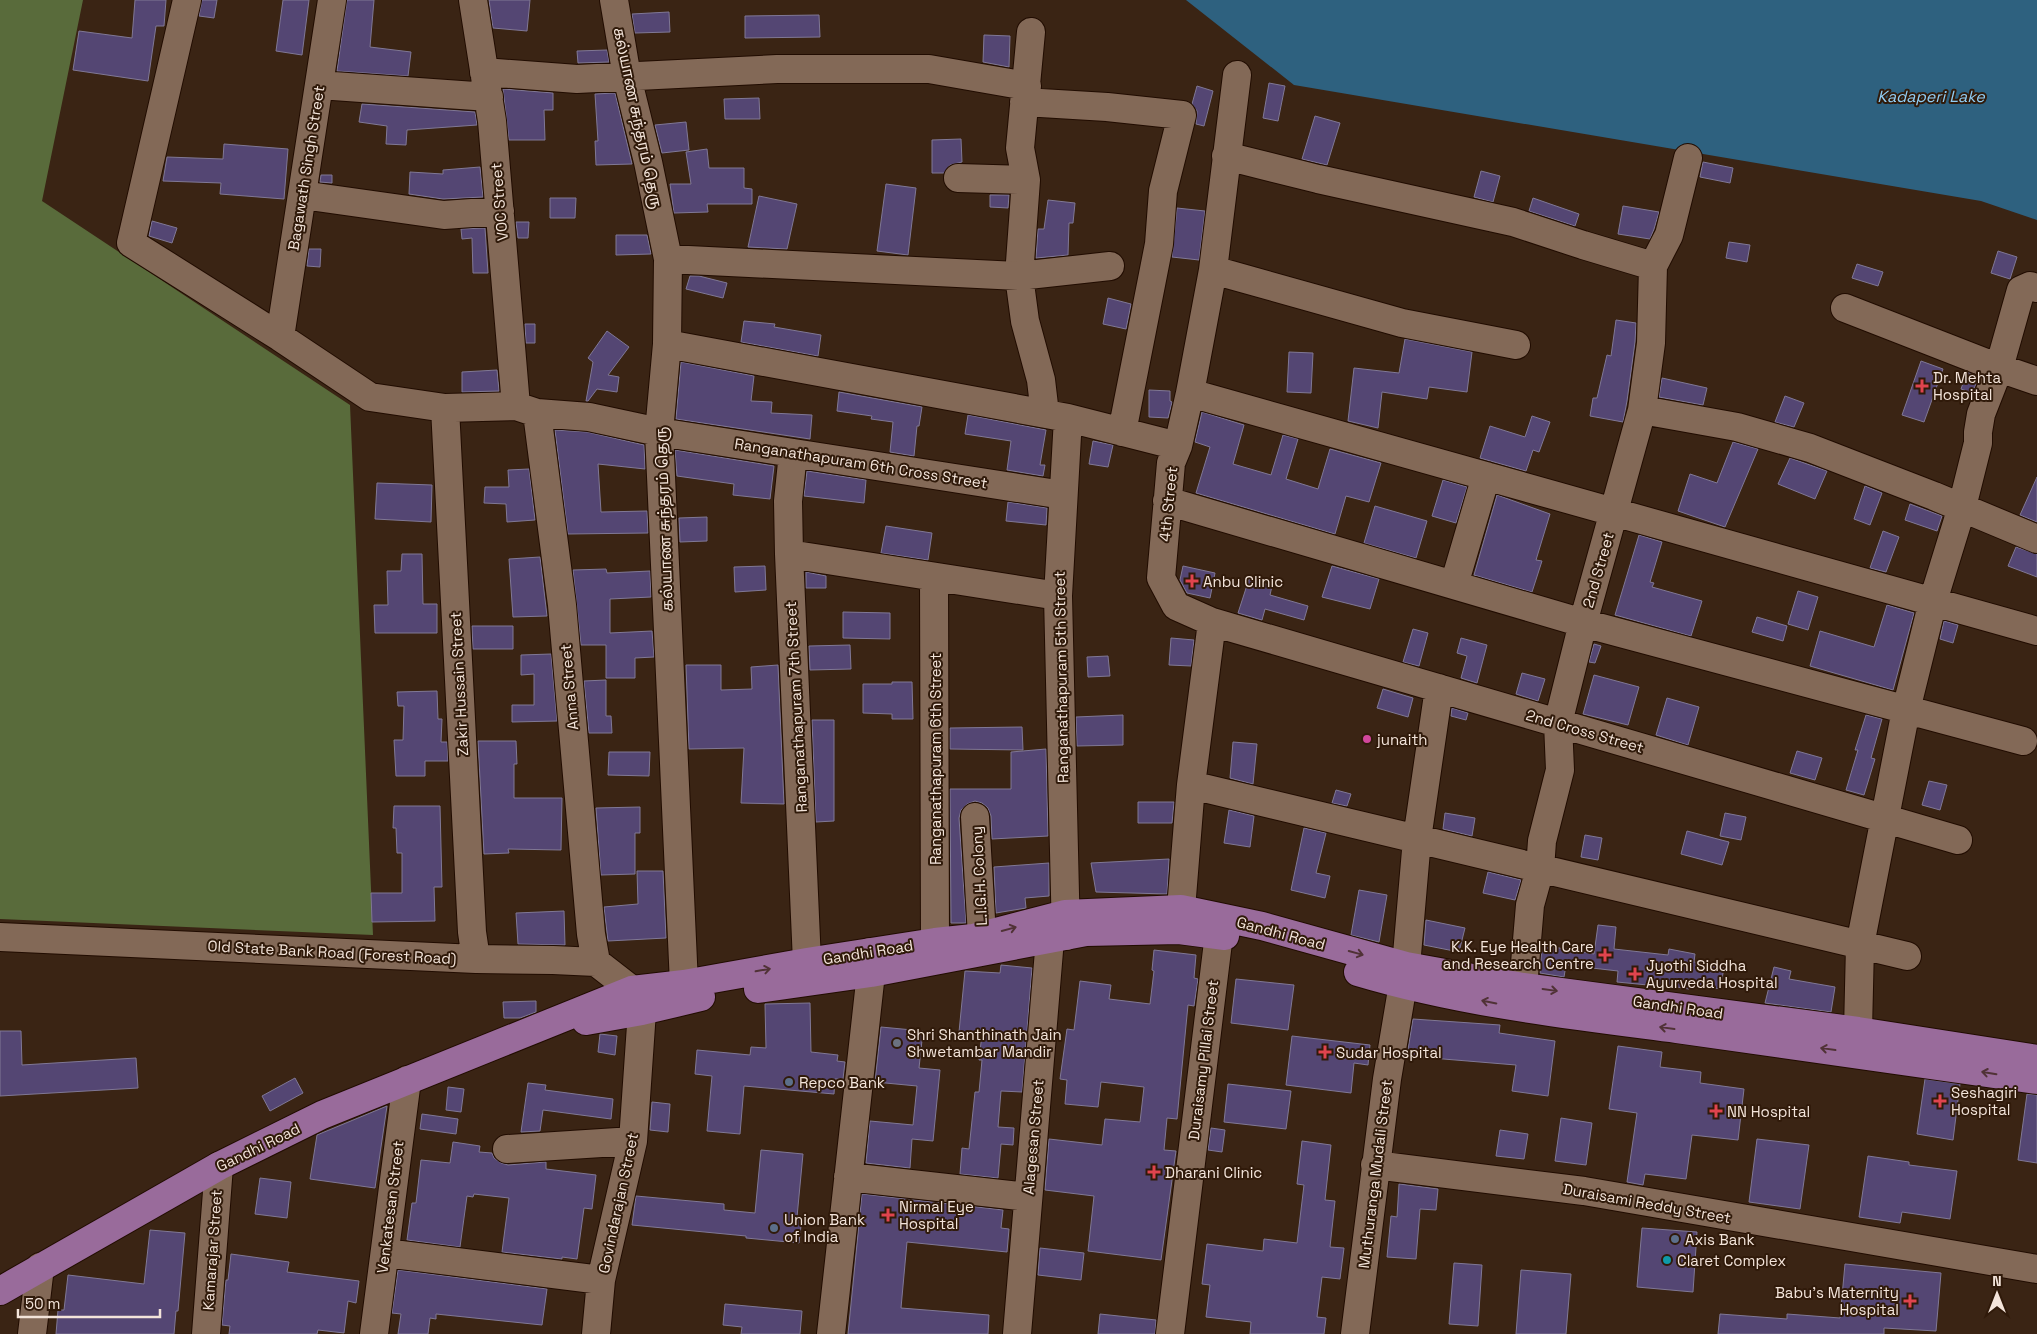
<svg xmlns="http://www.w3.org/2000/svg" width="2037" height="1334" font-family="'Space Grotesk','Noto Sans Tamil',sans-serif">
<style>
.forest{fill:#596b3b}
.water{fill:#2e617f}
.building{fill:#544673;stroke:#807895}
.lines{fill:none;stroke-linecap:round;stroke-linejoin:round}
.minor-casing{stroke:#210c01;stroke-width:30}
.major-casing{stroke:#210c01;stroke-width:30}
.minor{stroke:#836957;stroke-width:28}
.major{stroke:#996b9b;stroke-width:28}
.oneway{stroke:#503236}
.health-dot{fill:#e0444e;stroke:#301a0a;stroke-width:2}
.hotel-dot{fill:#d1479c;stroke:#301a0a;stroke-width:2}
.worship-dot{fill:#6b7280;stroke:#301a0a;stroke-width:2}
.service-dot{fill:#5c6f8a;stroke:#301a0a;stroke-width:2}
.culture-dot{fill:#0f9aa8;stroke:#301a0a;stroke-width:2}
.labels{text-anchor:middle;dominant-baseline:central;stroke-width:4;stroke-linejoin:round;paint-order:stroke}
.street-label{font-size:15px;fill:#f3e4da;stroke:#301a0a}
.poi-label{font-size:15px;fill:#f3e4da;stroke:#301a0a;text-anchor:start}
.water-label{font-size:16px;font-style:italic;fill:#91cef5;stroke:#301a0a}
</style>
<rect width="100%" height="100%" fill="#3a2414"/>
<path class="forest" d="M0,0h83l-41,201 308,204 23,530 -373,-16z"/>
<path class="water" d="M1186,0h851v220l-56,-19 -687,-116z"/>
<path class="building" d="M135,0h31l-2,26h-8l-8,55 -75,-11 6,-39 53,7z
M202,0h15l-3,18 -15,-2z
M283,0h26l-7,55 -26,-4z
M347,0h27l-4,47 41,5 -3,24 -71,-5z
M489,0h41l-3,31 -34,-3z
M669,12l1,20 -35,1 -3,-19z
M819,15l1,22 -75,1v-22z
M984,35l26,1 -1,31 -26,-5z
M607,50l2,12 -31,1 -1,-12z
M1269,83l16,3 -7,35 -15,-3z
M1197,86l16,5 -9,35 -8,-2 1,-13 -5,-7z
M503,89l50,4v17h-9l1,30h-36z
M615,93l17,71 -36,1 -1,-24h3l-3,-47z
M759,98l1,21h-35l-1,-20z
M362,104l113,8 2,13 -70,5 -1,15 -20,-1 1,-18 -28,-4z
M1315,116l25,7 -13,42 -25,-6z
M686,122l3,28 -27,3 -7,-28z
M961,139l1,23 -12,3 -6,8h-12v-33z
M224,144l64,5 -4,50 -64,-5 1,-11 -58,-2 4,-24 56,2z
M707,149l2,19h35v20l8,1v15h-45l1,8 -34,1 -4,-29h21l-5,-32z
M1703,162l30,6 -3,15 -30,-6z
M480,167l3,30 -40,2 -34,-5 1,-22 33,2v-4z
M1481,171l19,5 -7,26 -19,-5z
M321,175h11v8l-12,-1z
M886,184l30,4 -8,67 -31,-4z
M990,195h19l-1,13 -18,-1z
M759,196l38,8 -10,45 -39,-2z
M550,198h26l-1,20h-25z
M1533,198l46,16 -4,12 -46,-15z
M1048,200l27,3 -2,20h-4l-1,32 -32,3 2,-29h6z
M1623,206l36,6 -5,17 -4,10 -32,-5z
M1177,208l28,3 -6,49 -27,-3z
M152,221l25,7 -5,15 -23,-7z
M516,222h13l-1,16h-10z
M485,228l3,45h-15l-1,-35 -10,1 -1,-10z
M616,235h31l4,19 -35,1z
M1729,242l21,3 -3,17 -21,-4z
M309,249h12l-1,18 -13,-1z
M1998,251l19,6 -7,22 -19,-6z
M1857,264l26,8 -5,14 -26,-8z
M690,276h9l28,7 -4,15 -37,-9z
M1108,298l23,6 -5,25 -23,-5z
M1616,320l20,3 -1,19 -8,59 -4,21 -33,-6 3,-18h4l10,-43 4,1z
M744,321l31,3 -1,3 47,8 -3,21 -77,-14z
M525,324h10v19h-9z
M607,331l22,16 -21,28 11,2 -2,15 -20,-3 -9,12h-2l7,-39 -5,-4z
M1405,339l67,13 -5,40 -38,-5 -2,12 -45,-7 -4,36 -30,-7 6,-53 45,5z
M1289,352l24,1 -2,40 -24,-1z
M1921,361l22,8 -19,53 -22,-7z
M681,362l73,14 -3,25 21,1 -1,11 41,2 -2,24 -134,-20z
M497,370l2,21 -37,1v-20z
M1967,372l12,5 -7,16 -11,-4z
M1662,378l45,10 -4,17 -44,-8z
M1149,390l21,1v10l2,1 -4,16 -19,-1z
M839,392l83,15 -3,19h-2l-3,30 -24,-4 3,-30 -22,-3 1,-3 -35,-5z
M1785,396l19,7 -10,24 -19,-5z
M1202,412l42,13 -11,39 38,11 12,-40 15,4 -12,40 32,10 12,-40 51,14 -12,39 -23,-6 -11,38 -139,-41 14,-46 -15,-5z
M968,415l78,15 -6,35h5l-2,11 -36,-6 4,-29 -46,-7z
M1532,416l18,6 -11,30 -6,-2 -7,21 -46,-13 10,-32 35,11z
M555,430l32,2 57,13 1,24 -47,-5 3,48 46,-1 1,22 -80,1z
M1093,441l20,4 -5,22 -19,-3z
M1733,442l25,7 -33,78 -47,-16 12,-37 27,9z
M675,450l99,16 -4,33 -37,-4 1,-11 -57,-8z
M1790,458l37,13 -12,28 -37,-15z
M529,469l6,51 -28,2 -1,-18 -22,-1 1,-16h24l-1,-17z
M807,471l59,9 -2,23 -60,-7z
M2037,477v45l-17,-7z
M1443,480l24,7 -11,36 -24,-7z
M377,483l55,2 -1,37 -56,-3z
M1865,486l17,7 -12,32 -16,-6z
M1497,495l53,19 -14,46 6,1 -10,31 -58,-17z
M1008,502l39,6 -1,17 -40,-4z
M1910,504l32,12 -5,15 -32,-11z
M1375,506l52,15 -11,37 -52,-15z
M707,517v24l-27,1 -1,-24z
M886,526l46,7 -4,27 -47,-7z
M1883,531l16,6 -13,35 -16,-4z
M1639,535l23,7 -12,40 4,1 -2,4 50,14 -11,35 -76,-21z
M2016,547l21,7v23l-29,-11z
M402,554h20l1,50h14v29h-62l-1,-28h14l-1,-34h14z
M540,557l7,59 -34,1 -4,-58z
M765,566l1,24 -31,2 -1,-25z
M1183,566l32,7 -5,25 -23,-5 -7,-13z
M1332,566l47,13 -9,30 -48,-12z
M606,569l1,4 43,-2 1,26 -41,2v34l42,-2 2,26 -19,1v20h-29v-33h-25l-8,-75z
M806,572l20,4v12h-20z
M1249,579l23,7 -2,9 38,11 -4,14 -39,-11 -3,11 -24,-7z
M1798,591l20,6 -10,33 -20,-6z
M1887,605l27,8 -21,77 -83,-24 10,-35 54,16z
M843,612l47,1v26l-47,-1z
M1757,617l30,9 -4,15 -31,-9z
M1944,621l14,4 -5,18 -13,-4z
M472,626h41v23h-40z
M1413,629l15,4 -9,33 -16,-4z
M1171,638l23,2 -3,26 -22,-1z
M1461,638l26,7 -10,38 -16,-5 6,-22 -10,-3z
M1594,644l7,2 -6,17 -6,-1z
M850,645l1,24 -41,1 -1,-24z
M551,654l6,67 -45,1v-17h22v-31l-13,1v-20z
M1108,656l2,20 -22,1 -1,-20z
M686,665h35v25l31,-1 -1,-22 27,-2 6,139 -43,-1 3,-55 -55,1z
M1522,673l23,6 -7,22 -22,-7z
M1594,675l45,12 -11,38 -45,-11z
M606,680v36h5l1,17h-23l-5,-52z
M892,682h20l1,37h-21v-5l-29,-1v-29h29z
M1383,689l30,9 -5,19 -31,-9z
M437,691l1,28h4l-1,23h6l1,19h-23v15h-29l-2,-36h9l1,-34h-6l-1,-14z
M1667,698l32,9 -11,38 -32,-10z
M1452,708l16,5 -2,7 -15,-4z
M1123,715v30l-46,1 -1,-29z
M1866,715l16,4 -11,39 4,1 -11,36 -18,-5 12,-40h-3z
M812,720h22v101l-18,1z
M1022,727l1,23 -73,-1v-21z
M478,741h38l1,23h-3v34h48l-1,52 -53,-1 1,4 -25,1z
M1233,742l24,2 -4,40 -23,-6z
M1046,749l2,87 -56,3 -1,-23 -3,-8 -6,-5 -7,-2 -8,3 -6,6 -2,8 7,105h-15l-1,-134h61v-37z
M1797,751l25,7 -7,22 -25,-7z
M609,752h41l-1,24 -41,-1z
M1929,781l18,4 -7,25 -18,-5z
M1336,790l15,4 -4,12 -15,-3z
M1138,802h36l-2,21h-34z
M394,806h46l2,81h-8l1,34 -63,1 -1,-29h31v-40h-5l-1,-25h-3z
M640,807v26h-5v41l-34,1 -5,-67z
M1229,810l25,6 -4,31 -26,-4z
M1445,813l30,5 -3,18 -29,-7z
M1725,813l21,4 -5,23 -21,-4z
M1304,828l22,5 -10,40 14,3 -5,22 -34,-8z
M1687,831l42,11 -7,23 -41,-11z
M1585,835l17,3 -4,22 -17,-3z
M1169,859l-2,35 -71,-2 -5,-29z
M1049,863v33l-24,2 1,10 -30,5 -2,-46z
M637,871h26l3,67 -58,3 -4,-34 34,-3z
M1488,872l33,8 -6,20 -32,-7z
M1359,890l28,5 -8,47 -28,-7z
M564,911l1,34 -47,-1 -2,-31z
M1426,920l39,8 -6,24 -35,-7z
M1598,925l18,2 -2,22 54,6 1,-6 26,5 -1,8 30,6 -4,21 -30,-6 -1,6 -31,-5v2l-41,-4 1,-11 -52,-6 -2,12 -24,-4 2,-28 52,9z
M1154,950l42,5 -2,23 4,1 -4,27 -6,-1 -11,114 -10,-1 -3,32 12,1 -15,109 -73,-9 6,-55 -49,-6 4,-51 53,6 3,-26 35,3 4,-35 -43,-5 -3,25 -33,-3 2,-24 -7,-1 7,-50 7,1 6,-49 31,4 -2,14 41,5 4,-33 -2,-1z
M1001,965l31,3 -10,124 -21,-1 -3,36 16,1 -1,17 -12,-1 -3,34 -38,-4 2,-26 7,1 6,-57h4l3,-32h-3l3,-26 -23,-2 6,-61 35,2z
M1774,967l17,4 -2,8 46,8 -4,25 -66,-9z
M1236,979l58,6 -6,45 -57,-7z
M536,1001v11l-16,6h-16l-1,-16z
M810,1003l1,49 27,3 -1,6 8,1 -2,17h-8l-1,15 -90,-8 -4,48 -33,-3 5,-55 -17,-2 2,-24 53,5 1,-8 15,1 -1,-44z
M1413,1019l87,6 -1,8 56,8 -7,55 -36,-5 4,-26 -109,-9z
M881,1027l42,4 -4,37 21,2 -7,71 -21,-2 -2,29 -44,-5 4,-42 43,4 4,-39 -42,-4z
M0,1031h21l1,34 114,-7 2,30 -138,8z
M600,1034l17,2 -2,19 -17,-3z
M1292,1036l78,9 -2,20 -14,-2 -3,30 -65,-8z
M1618,1046l44,6 -2,15 41,5 -1,11 44,6 -6,51 -46,-5 -6,44 -41,-5 -2,11 -16,-3 10,-69 -28,-4z
M295,1078l8,15 -33,18 -8,-15z
M1925,1079l35,5 -7,56 -36,-6z
M528,1083l18,2 -1,5 68,9 -2,20 -68,-9 -3,21 -19,1z
M1228,1084l63,7 -5,38 -62,-7z
M448,1087l16,2 -3,23 -15,-2z
M2027,1094l10,1v68l-19,-3z
M652,1102l18,2 -2,28 -18,-2z
M387,1106l-12,82 -65,-9 7,-44z
M422,1114l36,5 -2,15 -36,-5z
M1561,1118l31,5 -6,42 -31,-4z
M1211,1128l14,2 -3,22 -14,-2z
M1500,1130l28,4 -4,25 -28,-3z
M1757,1139l52,6 -9,64 -51,-7z
M1302,1141l29,4 -6,55 10,1 -5,46 14,1 -4,31 -18,-2 -5,40 9,1 -2,16h-74l1,-12 -45,-5 4,-32 -8,-1 5,-40 56,7 1,-12 33,4 7,-58 -7,-1z
M453,1142l27,4 -1,6 13,1 2,5 7,5 7,2 38,-3v7l50,6 -4,34 -8,-1 -7,51 -15,-2v2l-60,-7 7,-54 -35,-4 -1,3 -6,-1 -7,51 -53,-7 5,-37h4l5,-43 29,3z
M761,1150l42,4 -6,63h5l-3,26 -53,-5v-2l-114,-11 4,-29 88,8v6l31,3z
M1868,1156l41,6v3l48,6 -7,48 -48,-7 -2,11 -41,-6z
M260,1178l31,4 -4,36 -32,-4z
M1399,1184l39,5 -2,21 -16,-1 -4,50 -29,-2 4,-41 6,1z
M862,1194l141,16 -2,18 8,1 -2,23 -100,-10 -6,66 88,7 -1,19h-140z
M1642,1228l55,4 -4,60 -56,-5z
M150,1230l35,3 -7,78h-2l-2,23h-118l2,-24h6l4,-35 76,9z
M1040,1248l44,5 -3,27 -43,-5z
M231,1254l58,8 -2,10 72,9 -3,22 -8,-2 -4,32 -26,-3 -1,4h-88l1,-8 -8,-1 4,-45h2z
M1454,1263l28,2 -4,61 -29,-2z
M1845,1264l96,9 -5,58 -52,-3v6h-166l2,-20 67,5v-5l53,4z
M398,1270l149,19 -5,36 -106,-11v5l-6,-1 -2,16h-30l3,-20 -9,-1z
M1521,1270l50,4 -5,60h-50z
M725,1304l77,7 -2,23h-59l1,-7 -19,-2z
M1100,1314l56,6 -1,14h-57z"/>
<g class="lines">
<g class="minor-casing">
<path id="minor" d="M187,0l-56,243 149,94 90,60 75,11 71,-2 21,7 52,4 70,15 404,63
M473,0l19,121 24,285
M614,0l13,77 21,85 20,97 -1,85 -8,88 25,552
M1031,32l-11,116 6,32 -7,96 6,45 16,59 4,34
M484,72l93,7 200,-10h152l98,17
M319,85l170,12
M1024,102l83,5 75,8 -19,76 -4,53 -37,188
M1226,156l92,23 195,43 70,23 70,21
M958,178l68,2
M302,195l142,20 56,-4
M668,259l351,17 91,-10
M1213,270l189,53 114,22
M1845,308l154,60 38,13
M280,337l52,-337
M667,344l401,74 110,28
M1190,393l847,238
M445,408l27,524 4,27
M1642,410l95,17 73,21 124,48 103,43
M537,413l25,192 29,329 5,28
M793,453l-5,48 1,53 18,408
M1167,501l416,122 440,118
M789,554l269,42
M934,577l1,365
M1454,585l32,-109
M1212,622l746,218
M1191,785l716,171
M975,817l7,119
M1181,909l10,-124 21,-163 -36,-16 -15,-28 10,-115 7,-17 12,-53 23,-123 24,-195
M1066,936l-8,-340 10,-178
M0,937l476,22 77,1 43,2 36,28 10,21 -9,130 -32,139 -5,54
M1523,987l7,-82 10,-36 2,-28 18,-71 -2,-47 25,-100 59,-213 9,-67 2,-77 16,-31 19,-77
M1858,1031l2,-86 46,-235 27,-109 29,-94 16,-64v-11l3,-18 18,-46 22,-78 9,-4 7,2
M507,1149l126,-8
M1375,1165l209,26 453,78
M848,1177l180,20
M385,1253l216,27
M32,1334l8,-67
M206,1334l13,-168
M374,1334l33,-254
M831,1334l40,-361 -1,-21
M1017,1334l33,-395
M1170,1334l49,-400
M1355,1334l32,-255 19,-113 11,-127 22,-151"/>
</g>
<g class="major-casing">
<path id="major" d="M1358,972c104,31 212,43 319,57 120,16 240,33 360,51
M758,989l113,-16 215,-41 93,-2 46,6
M586,1021l56,-10 59,-14
M0,1291l219,-125 103,-51 310,-125 52,-6 123,-22 128,-20 38,-4 92,-24 116,-5 81,17 144,40 117,21 335,44 179,28"/>
</g>
<use href="#minor" class="minor"/>
<use href="#major" class="major"/>
</g>
<defs><path id="oneway-shaft" d="M-6 0H5M1.5-3L5.5 0L1.5 3" fill="none" stroke-width="1.6" stroke-linecap="round" stroke-linejoin="round" transform="scale(1.25)"/></defs>
<g class="oneway">
<use href="#oneway-shaft" transform="translate(1009 929) rotate(-15)"/>
<use href="#oneway-shaft" transform="translate(1356 953) rotate(15)"/>
<use href="#oneway-shaft" transform="translate(763 970) rotate(-10)"/>
<use href="#oneway-shaft" transform="translate(1550 990) rotate(8)"/>
<use href="#oneway-shaft" transform="translate(1489 1002) rotate(-169)"/>
<use href="#oneway-shaft" transform="translate(1667 1028) rotate(-172)"/>
<use href="#oneway-shaft" transform="translate(1828 1049) rotate(-172)"/>
<use href="#oneway-shaft" transform="translate(1989 1073) rotate(-171)"/>
</g>
<g class="health-dot">
<path d="M1919.5 378.5h5v5h5v5h-5v5h-5v-5h-5v-5h5z"/>
<path d="M1189.5 573.5h5v5h5v5h-5v5h-5v-5h-5v-5h5z"/>
<path d="M1602.5 947.5h5v5h5v5h-5v5h-5v-5h-5v-5h5z"/>
<path d="M1632.5 966.5h5v5h5v5h-5v5h-5v-5h-5v-5h5z"/>
<path d="M1322.5 1044.5h5v5h5v5h-5v5h-5v-5h-5v-5h5z"/>
<path d="M1937.5 1093.5h5v5h5v5h-5v5h-5v-5h-5v-5h5z"/>
<path d="M1713.5 1103.5h5v5h5v5h-5v5h-5v-5h-5v-5h5z"/>
<path d="M1151.5 1164.5h5v5h5v5h-5v5h-5v-5h-5v-5h5z"/>
<path d="M885.5 1207.5h5v5h5v5h-5v5h-5v-5h-5v-5h5z"/>
<path d="M1907.5 1293.5h5v5h5v5h-5v5h-5v-5h-5v-5h5z"/>
</g>
<circle class="hotel-dot" cx="1367" cy="739" r="5"/>
<circle class="worship-dot" cx="897" cy="1043" r="5"/>
<g class="service-dot">
<circle cx="789" cy="1082" r="5"/>
<circle cx="774" cy="1228" r="5"/>
<circle cx="1675" cy="1239" r="5"/>
</g>
<circle class="culture-dot" cx="1667" cy="1260" r="5"/>
<g class="labels">
<g class="street-label">
<text transform="translate(638 118) rotate(78)">கல்யாண சுந்தரம் தெரு</text>
<text transform="translate(306 168) rotate(-81)">Bagawath Singh Street</text>
<text transform="translate(499 202) rotate(-95)">VOC Street</text>
<text transform="translate(861 463) rotate(9)">Ranganathapuram 6th Cross Street</text>
<text transform="translate(1168 504) rotate(-84)">4th Street</text>
<text transform="translate(664 519) rotate(-92)">கல்யாண சுந்தரம் தெரு</text>
<text transform="translate(1598 570) rotate(-74)">2nd Street</text>
<text transform="translate(1061 677) rotate(-91)">Ranganathapuram 5th Street</text>
<text transform="translate(459 684) rotate(-93)">Zakir Hussain Street</text>
<text transform="translate(569 687) rotate(-95)">Anna Street</text>
<text transform="translate(796 707) rotate(-93)">Ranganathapuram 7th Street</text>
<text transform="translate(1585 731) rotate(16)">2nd Cross Street</text>
<text transform="translate(935 759) rotate(-90)">Ranganathapuram 6th Street</text>
<text transform="translate(979 876) rotate(-93)">L.I.G.H. Colony</text>
<text transform="translate(1281 933) rotate(15)">Gandhi Road</text>
<text transform="translate(332 952) rotate(3)">Old State Bank Road (Forest Road)</text>
<text transform="translate(868 952) rotate(-9)">Gandhi Road</text>
<text transform="translate(1678 1007) rotate(8)">Gandhi Road</text>
<text transform="translate(1203 1060) rotate(-83)">Duraisamy Pillai Street</text>
<text transform="translate(1033 1137) rotate(-85)">Alagesan Street</text>
<text transform="translate(258 1147) rotate(-26)">Gandhi Road</text>
<text transform="translate(1375 1174) rotate(-83)">Muthuranga Mudali Street</text>
<text transform="translate(618 1203) rotate(-78)">Govindarajan Street</text>
<text transform="translate(1647 1203) rotate(10)">Duraisami Reddy Street</text>
<text transform="translate(390 1207) rotate(-83)">Venkatesan Street</text>
<text transform="translate(212 1250) rotate(-86)">Kamarajar Street</text>
</g>
<g class="poi-label">
<text x="1933" y="377">Dr. Mehta<tspan x="1933" dy="17">Hospital</tspan></text>
<text x="1203" y="581">Anbu Clinic</text>
<text x="1377" y="739">junaith</text>
<text x="1594" y="946" text-anchor="end">K.K. Eye Health Care<tspan x="1594" dy="17">and Research Centre</tspan></text>
<text x="1646" y="965">Jyothi Siddha<tspan x="1646" dy="17">Ayurveda Hospital</tspan></text>
<text x="907" y="1034">Shri Shanthinath Jain<tspan x="907" dy="17">Shwetambar Mandir</tspan></text>
<text x="1336" y="1052">Sudar Hospital</text>
<text x="799" y="1082">Repco Bank</text>
<text x="1951" y="1092">Seshagiri<tspan x="1951" dy="17">Hospital</tspan></text>
<text x="1727" y="1111">NN Hospital</text>
<text x="1165" y="1172">Dharani Clinic</text>
<text x="899" y="1206">Nirmal Eye<tspan x="899" dy="17">Hospital</tspan></text>
<text x="784" y="1219">Union Bank<tspan x="784" dy="17">of India</tspan></text>
<text x="1685" y="1239">Axis Bank</text>
<text x="1677" y="1260">Claret Complex</text>
<text x="1899" y="1292" text-anchor="end">Babu's Maternity<tspan x="1899" dy="17">Hospital</tspan></text>
</g>
<g class="water-label">
<text x="1931" y="96">Kadaperi Lake</text>
</g>
</g>
<g transform="translate(1997 1294)" stroke="#301a0a" stroke-width="4" paint-order="stroke">
<path d="M0-4L9 19L0 12L-9 19Z" fill="#f3e4da"/>
<text y="-8" font-size="14" font-weight="bold" text-anchor="middle" fill="#f3e4da">N</text>
</g>
<path d="M18 1309v8h142v-8" fill="none" stroke="#f3e4da" stroke-width="2.5"/>
<text x="25" y="1309" font-size="15" fill="#f3e4da" stroke="#301a0a" stroke-width="4" paint-order="stroke">50 m</text>
</svg>
